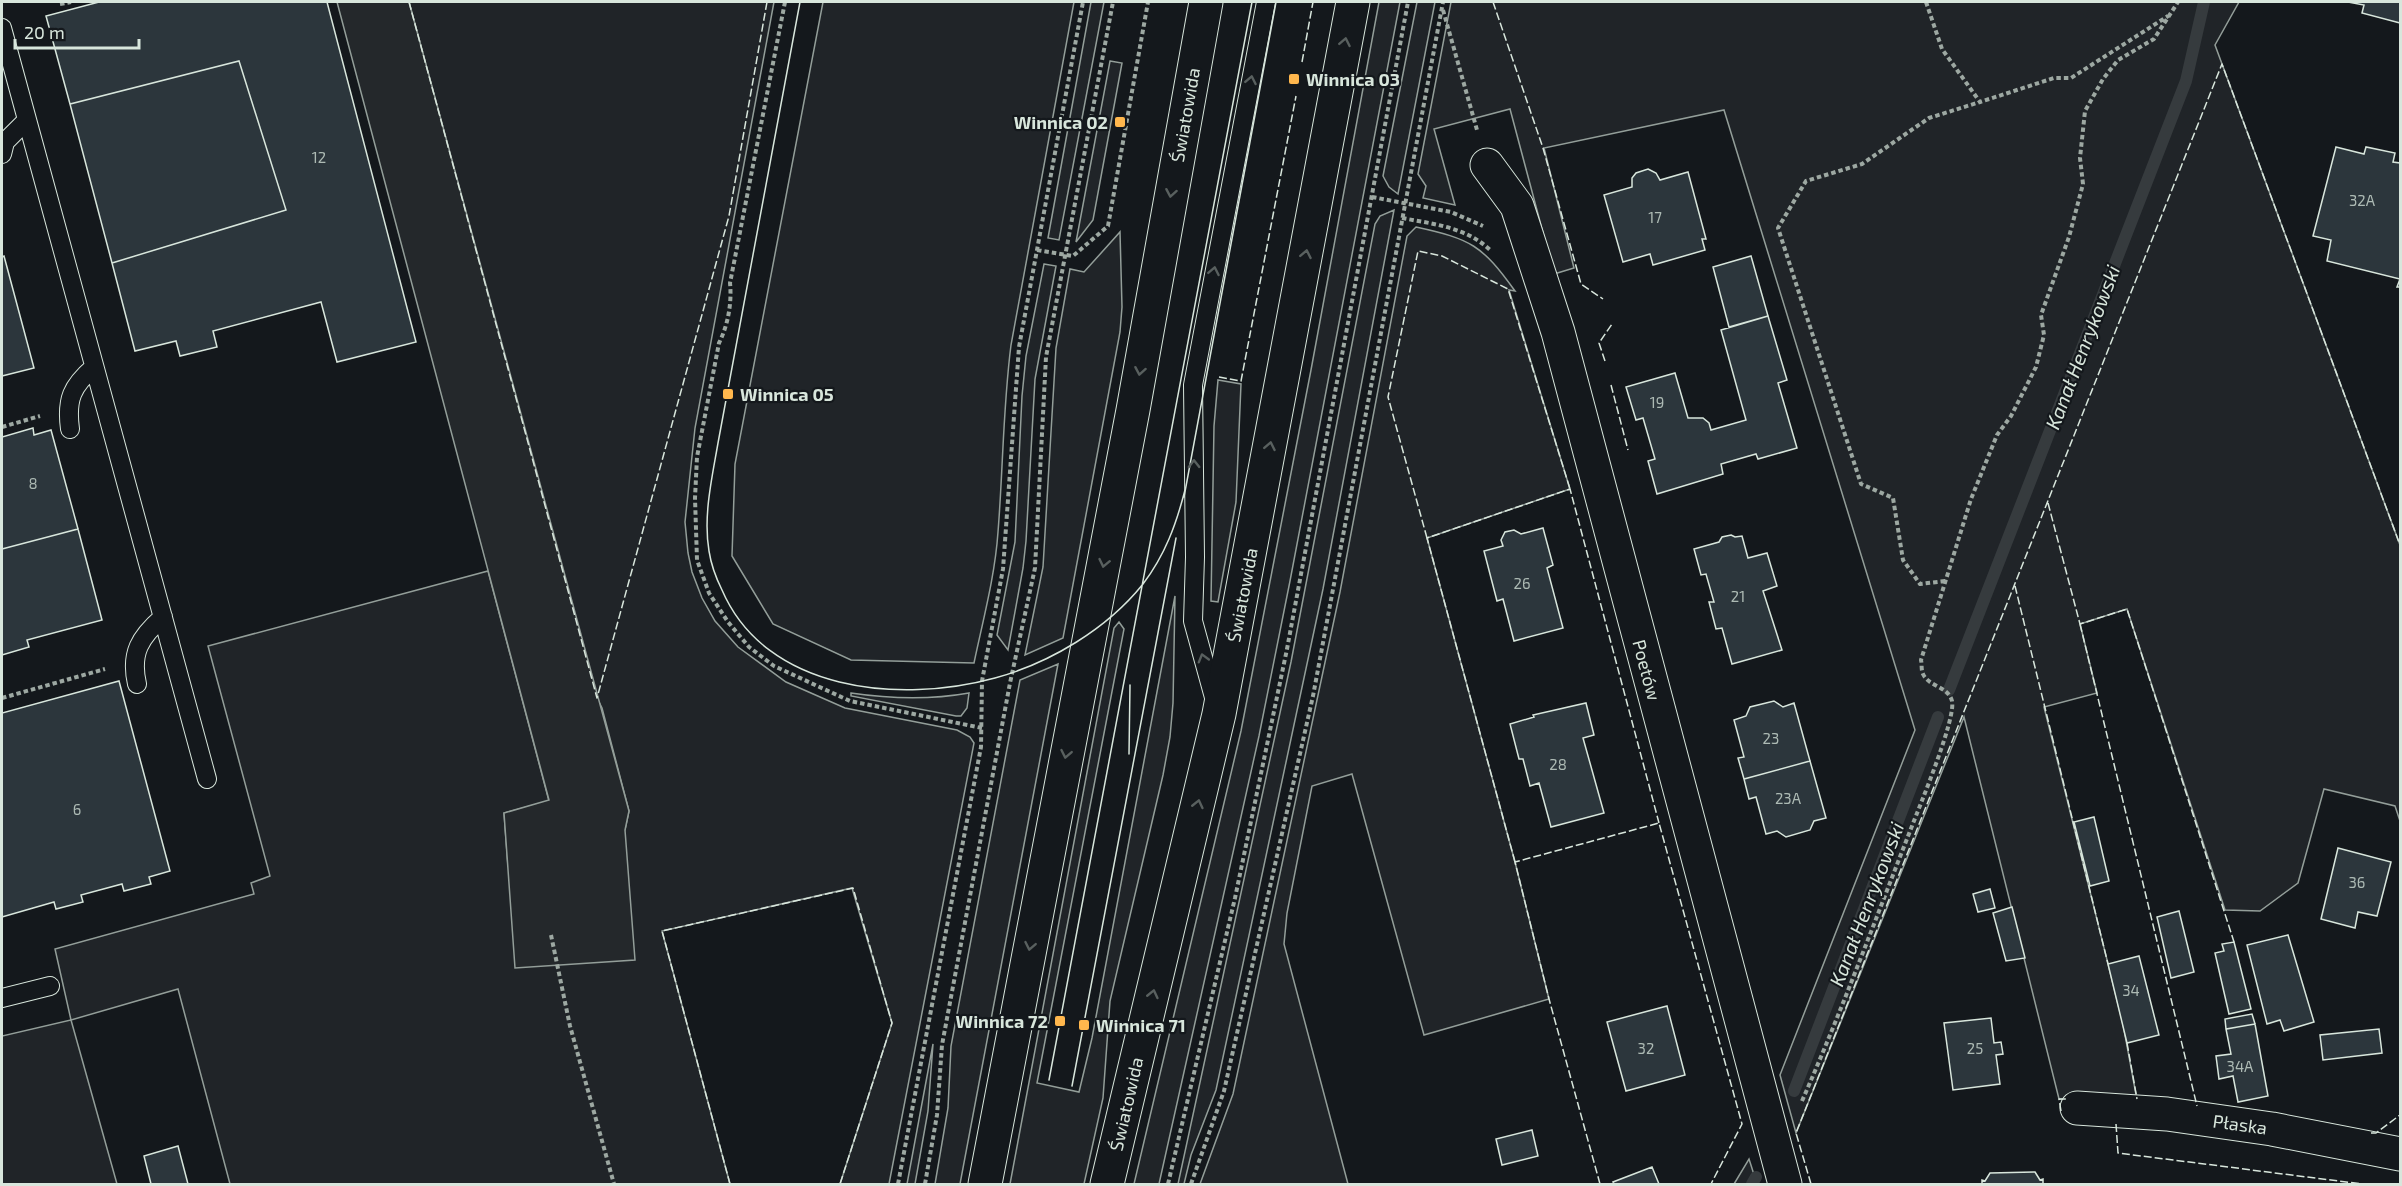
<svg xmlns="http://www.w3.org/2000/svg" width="2402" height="1186" font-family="'Exo 2',sans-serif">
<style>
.green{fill:#202428;stroke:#939e99;stroke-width:1.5}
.parking{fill:#24282b;stroke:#939e99;stroke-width:1.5}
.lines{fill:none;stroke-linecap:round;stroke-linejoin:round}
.stream{stroke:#363b3e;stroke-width:12}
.building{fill:#2c363c;stroke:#d8e6dc;stroke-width:1.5}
.service-casing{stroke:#d8e6dc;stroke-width:20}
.minor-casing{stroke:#d8e6dc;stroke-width:35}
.tertiary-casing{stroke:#d8e6dc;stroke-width:35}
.path{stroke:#9da8a2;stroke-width:4;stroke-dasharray:4.5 3;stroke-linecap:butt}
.service{stroke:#14181c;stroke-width:18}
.minor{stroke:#14181c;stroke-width:33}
.tertiary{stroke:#14181c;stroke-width:33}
.tram{stroke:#d8e6dc;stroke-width:1.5}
.fence{stroke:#d8e6dc;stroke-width:1.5;stroke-dasharray:8 3;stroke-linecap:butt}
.oneway{stroke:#59605f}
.poi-dot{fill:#ffb74d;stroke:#14181c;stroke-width:2}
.labels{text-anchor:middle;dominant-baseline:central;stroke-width:4.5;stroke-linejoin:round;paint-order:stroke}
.number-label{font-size:15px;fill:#adbab4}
.poi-label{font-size:18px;font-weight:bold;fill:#d8e6dc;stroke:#14181c;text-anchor:start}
.street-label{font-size:18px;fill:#d8e6dc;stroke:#14181c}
.water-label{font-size:20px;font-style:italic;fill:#d8e6dc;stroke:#14181c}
</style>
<rect width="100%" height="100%" fill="#14181c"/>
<path class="green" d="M409,2h365l-79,426 -10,94 3,31 4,19 10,26 13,23 23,26 48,35 59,26 112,22 13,7 4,6 -85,441h-49l52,-161 -40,-135 -190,43 68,253h-500l-52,-195 -107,31 46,164h-115v-148l69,-16 -16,-71 199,-55 -3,-11 19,-7 -62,-230 280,-75 61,230 -45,12 4,53 117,-36 4,-19 -27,-103 -5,-10z
M823,2h251l-63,343c-8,62 -8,125 -13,187 -3,44 -15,88 -24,131l-123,-3 -78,-36 -41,-68 3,-92z
M1091,2h13l-45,238 -11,-2z
M1379,2h21l-110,579 -31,155 -100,448h-25l107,-453 70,-361z
M1417,2h18l-37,192 -9,-7 -6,-11z
M1451,2h788l-24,43 185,500v276l-5,-15 -71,-17 -26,94 -38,28 -35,-1 -98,-301 -47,15 17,69 -53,14 79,317 14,76 -78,-1 -95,-382 -168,416 -16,-58 135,-345 -191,-620 -180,38 30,120 -20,6 -44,-165 -76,20 21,76 -32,-7 3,-12 -8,-12z
M1110,61l12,2 -29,157 -17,22z
M1394,210l-71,379 -107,501 -25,65 -7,29h-6l113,-522 84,-438 5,-8z
M1416,227c55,12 66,18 99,64l-6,-1 61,199 -143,49 88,324 34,137 -125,36 -72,-261 -40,12 -25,127 -3,31 64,240h-148l33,-90 107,-502 67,-356z
M1120,232l2,75 -2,25 -57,306 -38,17 18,-88 13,-219 14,-79 14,3z
M1044,264l12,2 -21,113 -9,162 -3,27 -15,82 -11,-15 18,-93 7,-146 4,-40z
M1218,380l23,4 -5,118 -18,100 -7,-1 3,-175z
M1175,596l-2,107 -3,34 -7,38 -53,226 -7,97 -19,86h-74l104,-556 5,-6 5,7 -87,454 42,9 13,-54z
M1058,664l-98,520h-25l13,-76 3,-62 69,-366z
M851,693c40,6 79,7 118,0l-2,15 -6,8h-5l-105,-20z
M933,1044l-5,67 -13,73h-8z
M1749,1159l8,25h-23z"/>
<path class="parking" d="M337,2h72l220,809 -4,19 10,130 -120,8 -11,-155 45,-13z"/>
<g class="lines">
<path class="stream" d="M1949,690l237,-609 18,-79
M1794,1091l144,-374
M1752,1184l4,-7"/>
</g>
<path class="building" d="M99,2h228l89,340 -79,20 -16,-60 -108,29 4,16 -37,9 -4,-15 -41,10 -23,-88 174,-53 -47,-149 -169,43 -24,-88z
M2348,2h52v21l-38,-10 2,-8z
M239,61l47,149 -174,53 -42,-159z
M2336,147l28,7 2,-7 29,6 -2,9 7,1v124h-3l3,-8 -73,-18 4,-21 -18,-4z
M1648,169l8,4 4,7 28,-8 18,67h-4l3,11 -52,15 -3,-11 -27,8 -19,-67 28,-8v-9l4,-5z
M4,256l30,112 -32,8v-119z
M1751,256l17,60 -39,11 -16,-60z
M1768,316l19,64 -9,3 19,65 -39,11 -2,-5 -35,10 2,10 -66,20 -9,-33 7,-2 -12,-41 -7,2 -10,-33 49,-14 13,45h15l6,5 2,7 35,-10 -25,-90z
M33,428l1,7 17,-5 27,99 -76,20v-112z
M1543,528l10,37 -6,3 16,60 -49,13 -11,-42 -6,2 -13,-50 19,-5 -2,-6 4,-8 9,-2 7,4z
M78,529l24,91 -75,20 2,7 -27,8v-106z
M1731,535l4,2 7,-1 6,22 19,-5 10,33 -14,5 19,59 -50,14 -10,-36 -6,1 -7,-27h5l-8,-28 -5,1 -7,-26 25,-7 3,-5z
M119,681l51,190 -21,6 2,7 -27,7 -2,-7 -41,11 2,7 -27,7 -2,-7 -52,15v-204z
M1774,701l9,6 11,-4 16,58 -66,18 -6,-21 6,-1 -10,-37 12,-4 4,-9z
M1586,703l8,32 -11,3 21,75 -53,14 -12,-44 -9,3 -7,-27h-4l-9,-35 24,-7 -1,-2z
M1810,761l16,57 -12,3 -4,9 -24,7 -9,-6 -11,3 -10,-37 -7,2 -5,-20z
M2094,817l15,64 -19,5 -16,-64z
M2338,848l53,14 -14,54 -19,-4 -3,16 -34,-9z
M1990,889l5,19 -17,4 -5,-18z
M2012,907l13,51 -19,3 -13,-48z
M2179,911l15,61 -23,6 -14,-61z
M2288,935l26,87 -30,9 -4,-11 -13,4 -20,-79z
M2234,942l17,67 -22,5 -14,-61 9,-2 -2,-7z
M2139,956l20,79 -32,8 -19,-79z
M1667,1006l18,69 -59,16 -19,-69z
M2252,1014l3,10 -29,5 -1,-10z
M1991,1018l3,25 7,-1 2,12 -7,1 4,29 -47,6 -9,-67z
M2255,1024l13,72 -30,6 -5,-26 -14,3 -3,-23 15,-2 -5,-25z
M2379,1029l3,24 -59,7 -3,-25z
M1532,1130l6,26 -36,9 -6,-26z
M178,1146l10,38h-37l-7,-28z
M1652,1167l7,17h-45l-1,-2z
M2035,1172l5,8 3,-1v5h-61v-4l3,1 5,-8z"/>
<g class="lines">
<g class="service-casing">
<path id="service" d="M2,28l205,751
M2,154l3,-12 22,-22
M70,429c-4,-30 2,-43 24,-62
M137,684c-7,-31 3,-47 26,-67
M1215,701l-22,-80 2,-64 -2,-172 73,-383
M2,998l48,-12"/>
</g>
<g class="minor-casing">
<path id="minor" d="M1487,165l30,41 41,126 227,852
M2077,1108l90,6 105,15 128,25"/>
</g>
<g class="tertiary-casing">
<path id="tertiary" d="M985,1184l148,-774 73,-408
M1107,1184l112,-470 134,-712"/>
</g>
<path class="path" d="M785,2l-55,281c2,20 -2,42 -11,60l-22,114 -2,41 2,62 12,33 19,29 21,25 25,19 76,35 132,27
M1926,2l16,47 38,53 74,-24h17l97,-62
M60,4l11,-2
M1443,10l34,120
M1372,197l79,15 32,14
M1402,218c31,6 64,9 88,32
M1037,250l36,6 35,-30 40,-224
M2,427l38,-11
M1945,581l-25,3 -17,-24 -10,-62 -32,-14 -83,-256 28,-47 56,-17 67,-46 51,-16
M2,698l103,-29
M551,935l19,91 44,158
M1802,1101c40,-91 74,-183 110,-275 8,-21 44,-107 40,-125 -4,-15 -23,-14 -29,-27 -2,-4 -1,-10 -2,-14l50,-161 26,-64 14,-19 25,-49 8,-32 -3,-20 28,-78 14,-53 -3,-26 5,-47 18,-32 15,-19 36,-21 24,-37
M898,1184l83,-437 1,-66 21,-112 16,-222 64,-345
M925,1184l12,-69 5,-70 68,-362 25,-115 11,-211 67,-355
M1168,1184l67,-286 52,-249 121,-647
M1191,1184l33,-93 89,-395 130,-694"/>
<use href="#service" class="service"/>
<use href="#minor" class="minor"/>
<use href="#tertiary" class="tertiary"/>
<path class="tram" d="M800,2l-82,441c-6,35 -15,73 -9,108 2,13 7,27 13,39 44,102 178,114 273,88 55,-15 112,-49 148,-94 22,-29 33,-59 42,-94
M1184,497l92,-495
M1129,754l1,-69
M1049,1080l203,-1078
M1072,1086l104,-548"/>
<path class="fence" d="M409,2l188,696 132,-482 38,-214
M1493,2l50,146 38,136 22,15
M1302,62l11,-60
M1605,361l-6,-18 13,-19
M1219,377l22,4 55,-285
M1611,385l17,65
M2048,503l32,121 47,-15 107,333
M1427,538l-39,-141 30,-146 24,5 66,33 62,200
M2015,586l93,378
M2080,624l117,482
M1515,862l-88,-324 143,-49 89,334
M2127,1043l10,56
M2061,1111l-2,-12h9
M2116,1124l2,29 244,31
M2371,1133h5l24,-18
M730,1184l-68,-253 191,-43 39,135 -52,161
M1600,1184l-51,-185 -34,-137 144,-39 83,301 -31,60
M1811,1184l-15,-51 426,-1069 178,481"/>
</g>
<defs><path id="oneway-chevron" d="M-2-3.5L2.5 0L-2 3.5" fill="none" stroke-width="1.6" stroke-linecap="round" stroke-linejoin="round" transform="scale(1.5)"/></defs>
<g class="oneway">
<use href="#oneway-chevron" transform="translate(1345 42) rotate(-79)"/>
<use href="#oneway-chevron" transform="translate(1251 80) rotate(-79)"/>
<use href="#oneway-chevron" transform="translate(1171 193) rotate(100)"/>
<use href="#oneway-chevron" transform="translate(1306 254) rotate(-79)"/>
<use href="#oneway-chevron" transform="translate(1214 271) rotate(-79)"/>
<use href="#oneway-chevron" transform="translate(1140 371) rotate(100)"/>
<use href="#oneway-chevron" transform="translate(1270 446) rotate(-79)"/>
<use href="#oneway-chevron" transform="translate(1194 464) rotate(-91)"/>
<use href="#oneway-chevron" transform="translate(1104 563) rotate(102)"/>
<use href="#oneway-chevron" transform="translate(1203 658) rotate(-106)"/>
<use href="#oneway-chevron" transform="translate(1066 754) rotate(101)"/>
<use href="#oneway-chevron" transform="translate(1198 804) rotate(-77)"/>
<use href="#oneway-chevron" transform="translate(1030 946) rotate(101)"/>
<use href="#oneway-chevron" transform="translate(1153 994) rotate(-77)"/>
</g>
<g class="poi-dot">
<rect x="1288" y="73" width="12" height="12" rx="3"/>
<rect x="1114" y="116" width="12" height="12" rx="3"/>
<rect x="722" y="388" width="12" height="12" rx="3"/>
<rect x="1054" y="1015" width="12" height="12" rx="3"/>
<rect x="1078" y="1019" width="12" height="12" rx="3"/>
</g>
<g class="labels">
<g class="number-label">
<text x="319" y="157">12</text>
<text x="2362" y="200">32A</text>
<text x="1655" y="217">17</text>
<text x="1657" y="402">19</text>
<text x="33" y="483">8</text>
<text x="1522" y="583">26</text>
<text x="1738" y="596">21</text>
<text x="1771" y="738">23</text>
<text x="1558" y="764">28</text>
<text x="1788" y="798">23A</text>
<text x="77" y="809">6</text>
<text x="2357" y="882">36</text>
<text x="2131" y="990">34</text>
<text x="1646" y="1048">32</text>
<text x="1975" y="1048">25</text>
<text x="2240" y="1066">34A</text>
</g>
<g class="poi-label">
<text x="1306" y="79">Winnica 03</text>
<text x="1108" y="122" text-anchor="end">Winnica 02</text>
<text x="740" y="394">Winnica 05</text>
<text x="1048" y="1021" text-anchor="end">Winnica 72</text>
<text x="1096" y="1025">Winnica 71</text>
</g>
<g class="street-label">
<text transform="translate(1185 115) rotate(-80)">Światowida</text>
<text transform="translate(1242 595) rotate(-79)">Światowida</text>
<text transform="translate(1647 670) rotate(75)">Poetów</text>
<text transform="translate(1126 1104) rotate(-77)">Światowida</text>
<text transform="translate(2240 1124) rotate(8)">Płaska</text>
</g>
<g class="water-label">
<text transform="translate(2082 347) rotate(-69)">Kanał Henrykowski</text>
<text transform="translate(1866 904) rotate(-69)">Kanał Henrykowski</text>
</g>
</g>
<rect width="2402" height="1186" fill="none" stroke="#d8e6dc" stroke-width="6"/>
<path d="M15 39v9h124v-9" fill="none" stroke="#d8e6dc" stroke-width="3"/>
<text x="24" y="39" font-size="18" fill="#d8e6dc" stroke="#14181c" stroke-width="4.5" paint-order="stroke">20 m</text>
</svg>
